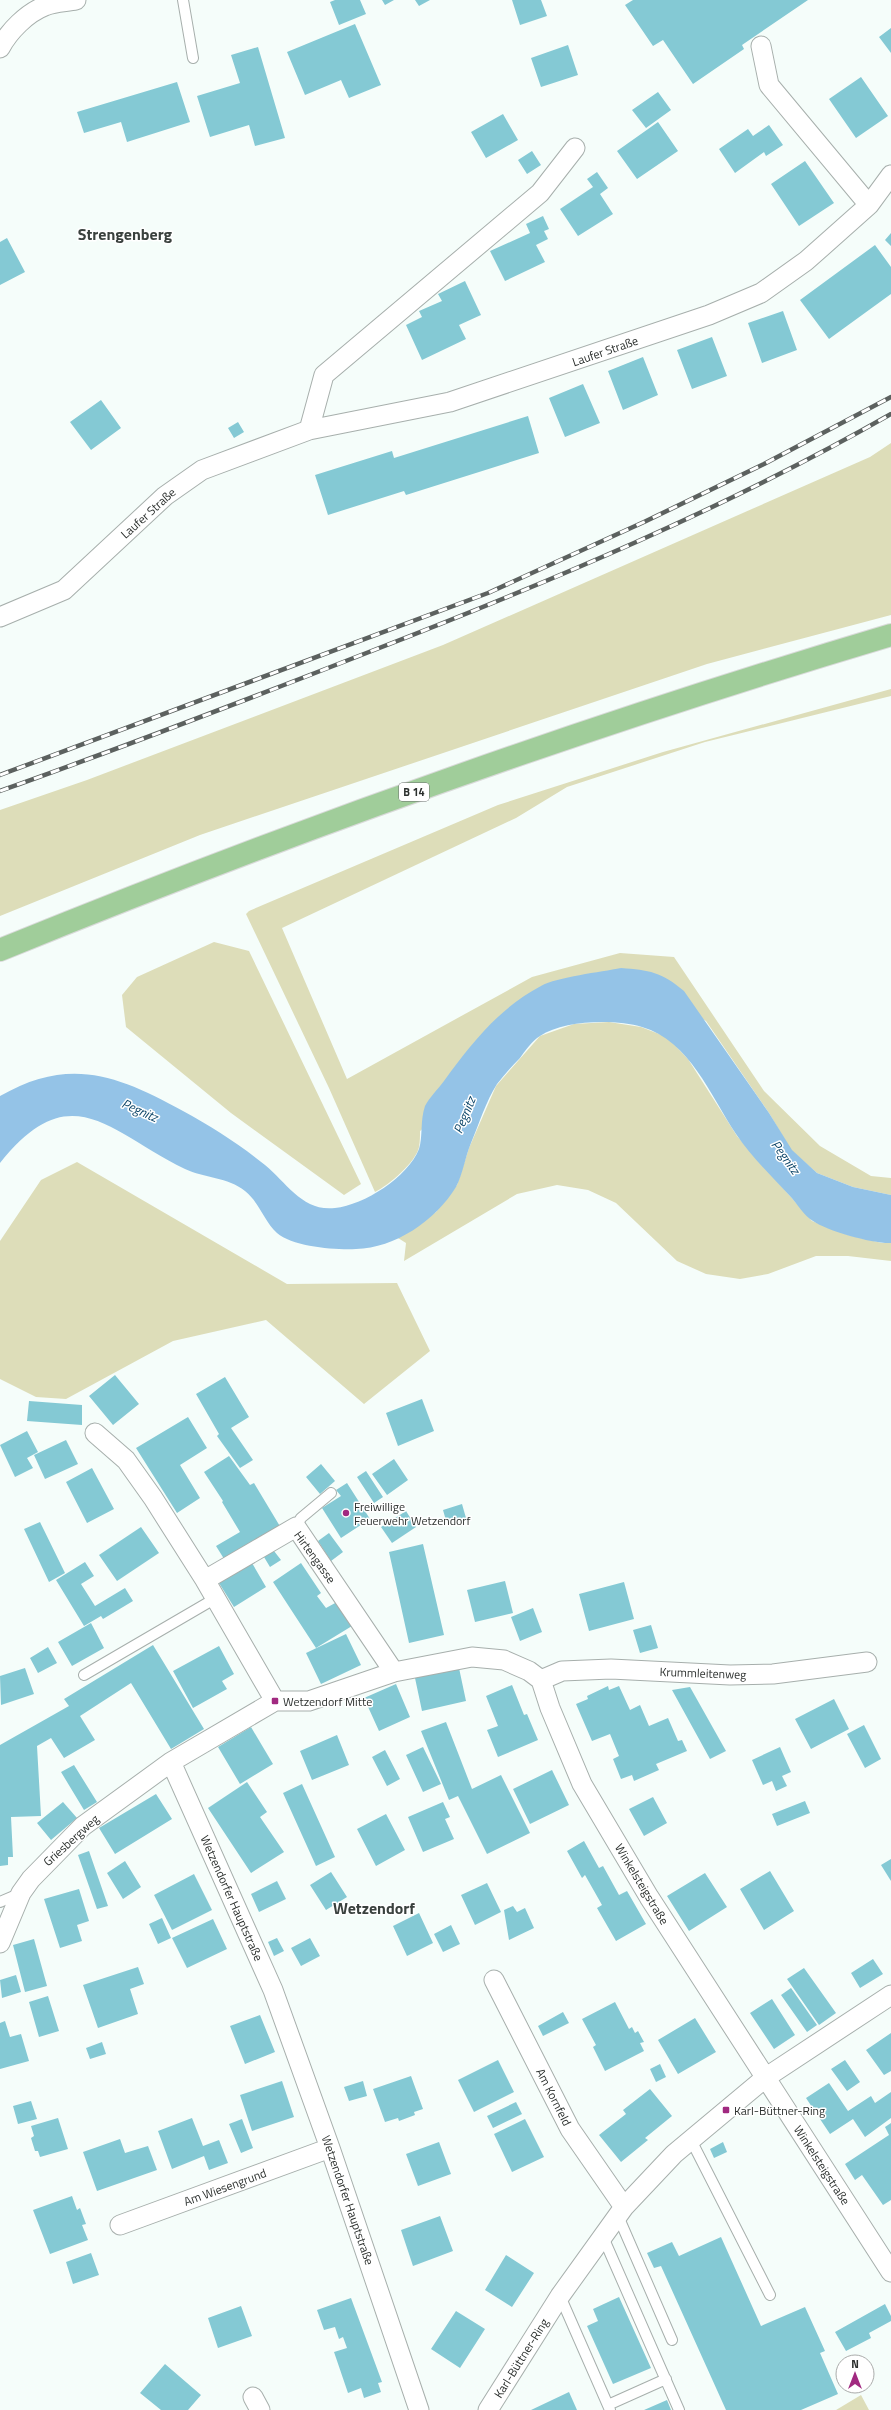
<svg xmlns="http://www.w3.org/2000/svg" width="891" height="2410" font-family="'Titillium Web',sans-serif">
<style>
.green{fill:#ddddb9}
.water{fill:#94c3e7}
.building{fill:#84c9d4}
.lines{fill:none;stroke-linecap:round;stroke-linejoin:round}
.service-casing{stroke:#a7afac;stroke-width:12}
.minor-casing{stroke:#a7afac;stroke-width:21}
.primary-casing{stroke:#d9dad9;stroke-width:24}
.service{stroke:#fff;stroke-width:10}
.minor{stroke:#fff;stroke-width:19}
.primary{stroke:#a0cd9a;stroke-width:22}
.rail-casing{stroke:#5c615f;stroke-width:4.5}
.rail{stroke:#fff;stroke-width:3;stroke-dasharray:9;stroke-linecap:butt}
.poi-dot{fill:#a12980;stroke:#fff;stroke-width:1.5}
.labels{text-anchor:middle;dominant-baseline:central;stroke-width:3;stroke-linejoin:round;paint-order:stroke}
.shield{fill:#fff;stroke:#6b6e6d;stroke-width:1}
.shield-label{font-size:11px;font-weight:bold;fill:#2c302e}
.street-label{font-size:12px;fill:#2c302e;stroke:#fff}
.poi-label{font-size:12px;fill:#2c302e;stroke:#fff;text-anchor:start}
.water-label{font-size:13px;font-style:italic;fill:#0d4669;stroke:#fff}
.district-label{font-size:16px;font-weight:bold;fill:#3a413e;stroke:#fff}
</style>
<rect width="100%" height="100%" fill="#f5fdfa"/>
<path class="green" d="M891,443v172l-184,49 -507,171 -200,81v-106l87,-30 356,-135 427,-188z
M891,689v7l-186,46 -138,45 -51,31 -234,110 65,151 185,-102 88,-24 54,4 90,134 56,55 51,30 20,2v17l-38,-8 -36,-14 -26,-23 -22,-37 -63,-92 -85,-53 -201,163c0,5 0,11 -1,16 -3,15 -30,38 -44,45l-46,-104 -83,-174 3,-3 249,-106 165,-53z
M214,942l35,9 112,233 -17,11 -113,-82 -105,-86 -4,-32 15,-18z
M609,1022l32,5 26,10 21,22 49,77 75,85 36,14 34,8h9v18l-43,-5h-32l-48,18 -28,5 -34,-5 -29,-13 -61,-58 -28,-13 -31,-5 -40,9 -113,67 2,-18 -8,-5 38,-26 21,-27 12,-37 27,-62 44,-50 34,-12z
M77,1162l210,122 110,-1 33,68 -66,53 -98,-84 -93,21 -107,58 -30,-2 -36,-18v-138l41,-61z
M861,2395l8,15h-33z"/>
<path class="water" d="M621,968c28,2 41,4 63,23l85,122 23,37 25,23 36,14 38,8v48c-17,1 -64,-12 -78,-22 -9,-5 -16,-18 -24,-26 -18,-19 -38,-39 -53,-61 -26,-39 -46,-93 -94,-107 -27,-8 -78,-7 -102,9 -8,5 -15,15 -20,22 -8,8 -16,17 -23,26 -11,17 -18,40 -26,59 -6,14 -8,31 -15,44 -21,34 -61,61 -100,62 -21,1 -63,-2 -79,-16 -13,-12 -18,-31 -32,-42 -17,-14 -41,-13 -60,-22 -76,-37 -114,-95 -185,-6v-67c69,-40 118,-21 183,15 29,16 56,33 82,54 22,18 38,47 70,43 29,-3 73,-31 84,-59 4,-12 1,-29 6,-43 4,-8 13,-17 19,-25 27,-37 55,-73 97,-95 16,-9 60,-14 80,-18z"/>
<path class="building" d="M335,0h25l6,14 -27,11 -9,-23z
M382,0h12l-9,5z
M415,0h15l-11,6z
M512,0h29l6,16 -27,9z
M633,0h175l-66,45 2,4 -51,35 -30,-44 -10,6 -28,-41z
M355,24l26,61 -32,13 -8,-18 -36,15 -18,-43z
M891,28v25l-12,-16z
M568,45l10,30 -37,12 -10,-29z
M258,47l27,91 -30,8 -6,-21 -39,12 -13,-41 43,-13 -9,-28z
M861,77l27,39 -32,22 -27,-39z
M177,82l13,40 -63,20 -6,-20 -37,11 -7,-21z
M658,92l13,18 -25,18 -14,-18z
M503,114l15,26 -32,18 -15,-26z
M658,122l20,29 -41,28 -20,-28z
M769,125l14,20 -17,11 -2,-4 -29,21 -16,-24 29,-20 5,7z
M532,151l9,14 -14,9 -9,-14z
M805,161l29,42 -35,23 -28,-42z
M597,172l11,16 -8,6 13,20 -35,22 -18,-27 33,-22 -6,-8z
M543,216l6,13 -5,2 4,8 -12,6 9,17 -40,19 -15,-30 40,-18 -4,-9z
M891,233v13l-6,-6z
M7,238l18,34 -25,13v-43z
M875,245l16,22v27l-62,45 -29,-39z
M465,281l16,34 -22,10 7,14 -44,21 -16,-35 16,-8 -3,-6 23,-10 -4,-7z
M783,311l14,39 -35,13 -14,-40z
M712,337l15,39 -35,13 -15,-39z
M643,357l15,38 -35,15 -15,-39z
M583,384l17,39 -35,14 -16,-39z
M101,400l20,28 -30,22 -21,-28z
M528,416l11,37 -133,42 -2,-4 -76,24 -13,-40 77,-24 2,7z
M238,422l6,10 -10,6 -6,-10z
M115,1375l24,29 -26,21 -24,-29z
M225,1377l24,40 -18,11 22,32 -13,8 -23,-32 2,-2 -23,-40z
M422,1399l12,32 -36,15 -12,-33z
M29,1401l53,4v20l-55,-4z
M188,1417l19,31 -27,17 20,33 -23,15 -41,-65z
M27,1431l11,21 -11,6 6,10 -18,9 -15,-32z
M66,1440l12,24 -33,15 -11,-24z
M229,1456l21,29 4,-2 27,45 -55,34 -10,-16 24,-14 -18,-30 1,-1 -19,-29z
M394,1459l14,21 -21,15 -15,-21z
M321,1464l14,17 -15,13 -14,-17z
M92,1468l22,41 -27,14 -21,-41z
M366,1471l17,26 -9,6 -17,-26z
M347,1483l23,36 -29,19 -19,-30 19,-12 -5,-6z
M462,1504l4,14 -19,6 -4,-14z
M406,1511l10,16 -24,16 -11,-16z
M40,1522l25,51 -16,9 -25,-53z
M141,1527l18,26 -42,28 -18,-26z
M329,1533l14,19 -12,9 -13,-20z
M423,1544l21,91 -35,8 -20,-91z
M274,1551l7,9 -11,7 -6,-10z
M85,1562l9,14 -13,8 14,22 30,-18 8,13 -30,18 -2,-3 -17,10 -28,-46z
M252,1563l14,24 -32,20 -15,-24z
M301,1563l20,30 -4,3 9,12 11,-6 15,24 -36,22 -43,-66z
M505,1581l8,32 -38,9 -8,-32z
M624,1582l10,37 -45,12 -10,-37z
M533,1608l9,24 -22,9 -9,-24z
M91,1623l13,25 -32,18 -14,-24z
M651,1625l7,23 -18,5 -7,-23z
M346,1634l15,31 -40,19 -15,-31z
M153,1645l51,84 -33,20 -40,-66 -51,33 15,24 -31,18 -13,-20 -14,8 4,70 -30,1 2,40h-5v8l-8,1v-121l69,-39 -5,-7z
M219,1646l15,28 -12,7 5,8 -34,19 -20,-37z
M48,1647l9,16 -19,10 -8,-15z
M25,1668l9,26 -33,11 -1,-29z
M459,1668l7,33 -44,10 -7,-33z
M396,1684l14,33 -31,14 -15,-33z
M512,1685l12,30 3,-1 11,26 -40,17 -11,-27 11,-4 -12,-30z
M608,1686l1,4 10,-4 11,24 10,-5 9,21 19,-8 10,23 4,-1 5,11 -31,13 3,6 -25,11 -2,-6 -11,4 -8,-20 6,-3 -9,-22 -18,7 -16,-37 12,-5 -1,-3z
M690,1687l36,64 -16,8 -38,-69z
M834,1699l15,30 -38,20 -16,-30z
M446,1722l26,67 29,-14 29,58 -43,21 -29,-58 -9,4 -28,-69z
M864,1725l17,34 -16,9 -18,-34z
M251,1727l22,37 -33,20 -22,-37z
M337,1735l12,30 -37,15 -12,-29z
M423,1747l18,37 -18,8 -17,-37z
M780,1747l11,25 -9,4 5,10 -11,5 -4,-10 -9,4 -11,-25z
M385,1750l15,29 -13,7 -15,-29z
M74,1765l23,37 -13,8 -23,-38z
M552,1770l17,35 -39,19 -17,-35z
M247,1782l20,30 -7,5 24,35 -33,21 -43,-65z
M302,1784l33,73 -19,9 -33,-73z
M156,1794l16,25 -57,35 -16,-26z
M653,1797l14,26 -23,13 -15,-27z
M805,1801l5,12 -33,13 -5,-12z
M63,1802l14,16 -26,22 -14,-17z
M443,1802l7,15 -5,2 9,20 -31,13 -15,-35z
M386,1814l19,36 -29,16 -19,-37z
M584,1841l15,27 4,-2 16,29 8,-4 19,33 -30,17 -19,-33 5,-3 -17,-30 -3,3 -15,-27z
M89,1851l19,55 -11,3 -19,-54z
M891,1859v22l-10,-16z
M125,1861l16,26 -18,12 -16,-26z
M770,1871l24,40 -30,19 -24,-41z
M331,1872l16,25 -21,13 -16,-25z
M705,1873l22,34 -38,24 -22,-35z
M194,1874l18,36 -40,20 -18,-35z
M277,1881l9,18 -27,13 -8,-18z
M487,1883l14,29 -26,13 -14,-30z
M79,1889l10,32 -12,4 5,16 -22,7 -16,-49z
M513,1906l4,6 8,-4 9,20 -25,12 -5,-30z
M419,1913l14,30 -26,13 -14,-30z
M162,1918l9,20 -13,6 -9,-20z
M213,1919l14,30 -40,19 -15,-30z
M451,1925l9,19 -17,8 -9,-18z
M277,1938l7,13 -10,5 -6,-14z
M310,1938l10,18 -19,10 -10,-18z
M34,1939l13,47 -22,6 -12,-47z
M873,1959l10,15 -23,14 -9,-15z
M138,1967l6,17 -14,5 8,25 -40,14 -15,-43z
M804,1968l32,45 -17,12 -32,-46z
M16,1975l5,17 -19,6 -2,-18z
M791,1988l26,37 -10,7 -26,-37z
M48,1996l11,35 -20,6 -10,-35z
M772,1999l23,36 -21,14 -24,-36z
M615,2002l14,27 3,-2 3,6 3,-2 6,11 -4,1 4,8 -39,20 -12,-24 3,-2 -14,-26z
M563,2012l6,11 -26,13 -5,-10z
M260,2015l15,37 -30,12 -15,-38z
M695,2018l21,34 -38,22 -20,-34z
M5,2021l5,16 11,-3 8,27 -29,8v-46z
M891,2033v38l-7,4 -18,-25z
M102,2042l4,12 -16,5 -4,-11z
M498,2060l16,32 -40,20 -16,-32z
M845,2060l15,22 -13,9 -16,-22z
M660,2064l6,13 -10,5 -6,-13z
M411,2076l12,33 -9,3 1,3 -16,6 -1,-3 -13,4 -12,-33z
M282,2081l12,36 -42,14 -12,-36z
M363,2081l4,15 -18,5 -5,-14z
M829,2083l19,28 23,-15 4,7 16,-11v26l-26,19 -12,-18 -23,15 -24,-36z
M650,2089l22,27 -27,22 3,2 -27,22 -22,-27 27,-21 -3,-4z
M31,2101l6,18 -19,5 -5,-18z
M516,2102l6,12 -29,14 -6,-12z
M58,2118l10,31 -28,8 -2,-6h-3l-4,-13 3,-2 -3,-10z
M192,2118l11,28 16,-6 9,23 -19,7 -5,-14 -32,13 -14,-38z
M242,2119l11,29 -12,5 -12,-29z
M525,2119l19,38 -32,15 -18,-38z
M891,2123v77l-8,5 -21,-30 -7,5 -10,-16 44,-29 -4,-8z
M120,2139l5,14 23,-7 9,24 -60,21 -14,-39z
M439,2142l12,32 -33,12 -12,-32z
M723,2142l4,10 -13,6 -4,-9z
M72,2196l5,14 3,-2 6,16 -4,1 6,15 -38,14 -17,-44z
M440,2216l13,35 -40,15 -12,-36z
M721,2237l40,89 44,-19 20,44 -5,2 18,41 -37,16h-75l-65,-144 -7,2 -7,-15 25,-11 7,14z
M91,2253l8,22 -26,9 -7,-22z
M506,2255l28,18 -22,34 -27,-17z
M619,2297l32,71 -38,16 -26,-58 11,-5 -5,-12z
M351,2298l31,84 -4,1 3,9 -17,6 -3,-10 -13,5 -14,-41 13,-4 -4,-11 -4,2 -4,-12 -11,3 -7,-20z
M885,2304l6,12v5l-22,12 2,5 -25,13 -11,-19z
M241,2306l11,30 -34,12 -10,-30z
M456,2311l29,18 -25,39 -29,-19z
M165,2364l36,31 -13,15h-27l-21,-17z
M569,2392l8,18h-46z
M667,2400l4,10h-27z"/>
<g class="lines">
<g class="service-casing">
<path id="service" d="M183,0l10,58
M296,1527l5,-9 30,-25
M84,1675l132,-77
M0,1902l21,-9
M691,2140l79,155
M618,2216l54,124
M603,2237l76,173
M560,2296l50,114
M608,2405l58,-26"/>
</g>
<g class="minor-casing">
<path id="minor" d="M761,46l8,39 100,120
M0,48c9,-17 27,-35 45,-42 9,-4 21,-4 31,-6
M309,430l15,-55 216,-182 35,-45
M0,617l64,-27 101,-94 37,-26 107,-40 141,-28 259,-87 52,-22 45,-32 63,-56 22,-30
M95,1433l31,27 27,38 52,82 70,121
M205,1580l91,-53 98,145
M541,1680l9,28 32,76 67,113 242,375
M541,1680l21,-9 49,-2 119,6 43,-1 94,-12
M171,1762l102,228 57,158 89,262
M0,1943l21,-50 10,-14 52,-53 88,-64 104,-61h34l85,-29 78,-15 32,3 25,11 12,9
M494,1980l76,149 54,78
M120,2225l210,-77
M253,2397l7,13
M488,2410l72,-114 64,-89 50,-53 91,-76 126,-83"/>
</g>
<g class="primary-casing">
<path id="primary" d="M0,950c292,-119 589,-225 891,-315"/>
</g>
<use href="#service" class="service"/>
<use href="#minor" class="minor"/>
<use href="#primary" class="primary"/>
<g class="rail-casing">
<path id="rail" d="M0,775l488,-182 156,-71 120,-58 127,-67
M0,791c124,-44 246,-91 369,-139 178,-69 356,-143 522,-238"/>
</g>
<use href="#rail" class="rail"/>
</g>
<g class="poi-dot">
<circle cx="346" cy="1513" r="4"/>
<rect x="271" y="1697" width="8" height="8" rx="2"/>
<rect x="722" y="2106" width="8" height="8" rx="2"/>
</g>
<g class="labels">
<rect class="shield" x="399" y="783" width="30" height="18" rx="3"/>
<g class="shield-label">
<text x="414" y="792">B 14</text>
</g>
<g class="street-label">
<text transform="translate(605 351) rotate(-19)">Laufer Straße</text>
<text transform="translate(148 513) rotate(-42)">Laufer Straße</text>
<text transform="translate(315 1557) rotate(54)">Hirtengasse</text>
<text transform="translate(703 1673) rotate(2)">Krummleitenweg</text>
<text transform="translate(71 1840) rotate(-42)">Griesbergweg</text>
<text transform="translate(642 1884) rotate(59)">Winkelsteigstraße</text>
<text transform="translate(232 1898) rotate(66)">Wetzendorfer Hauptstraße</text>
<text transform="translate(554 2097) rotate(63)">Am Kornfeld</text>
<text transform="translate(822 2165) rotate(57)">Winkelsteigstraße</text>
<text transform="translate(225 2187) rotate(-20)">Am Wiesengrund</text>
<text transform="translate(348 2200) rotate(71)">Wetzendorfer Hauptstraße</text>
<text transform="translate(521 2358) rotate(-58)">Karl-Büttner-Ring</text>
</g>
<g class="poi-label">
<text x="354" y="1506">Freiwillige<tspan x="354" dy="14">Feuerwehr Wetzendorf</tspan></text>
<text x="283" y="1701">Wetzendorf Mitte</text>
<text x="734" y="2110">Karl-Büttner-Ring</text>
</g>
<g class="water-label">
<text transform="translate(140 1110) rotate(24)">Pegnitz</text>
<text transform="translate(464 1115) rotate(-68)">Pegnitz</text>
<text transform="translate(786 1157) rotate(54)">Pegnitz</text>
</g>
<g class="district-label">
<text x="125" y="234">Strengenberg</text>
<text x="374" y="1908">Wetzendorf</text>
</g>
</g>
<g transform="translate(855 2374)"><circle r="19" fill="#ffffff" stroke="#abacab"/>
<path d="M0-3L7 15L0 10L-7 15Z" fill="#a12980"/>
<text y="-6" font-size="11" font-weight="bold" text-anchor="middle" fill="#2c302e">N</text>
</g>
</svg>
